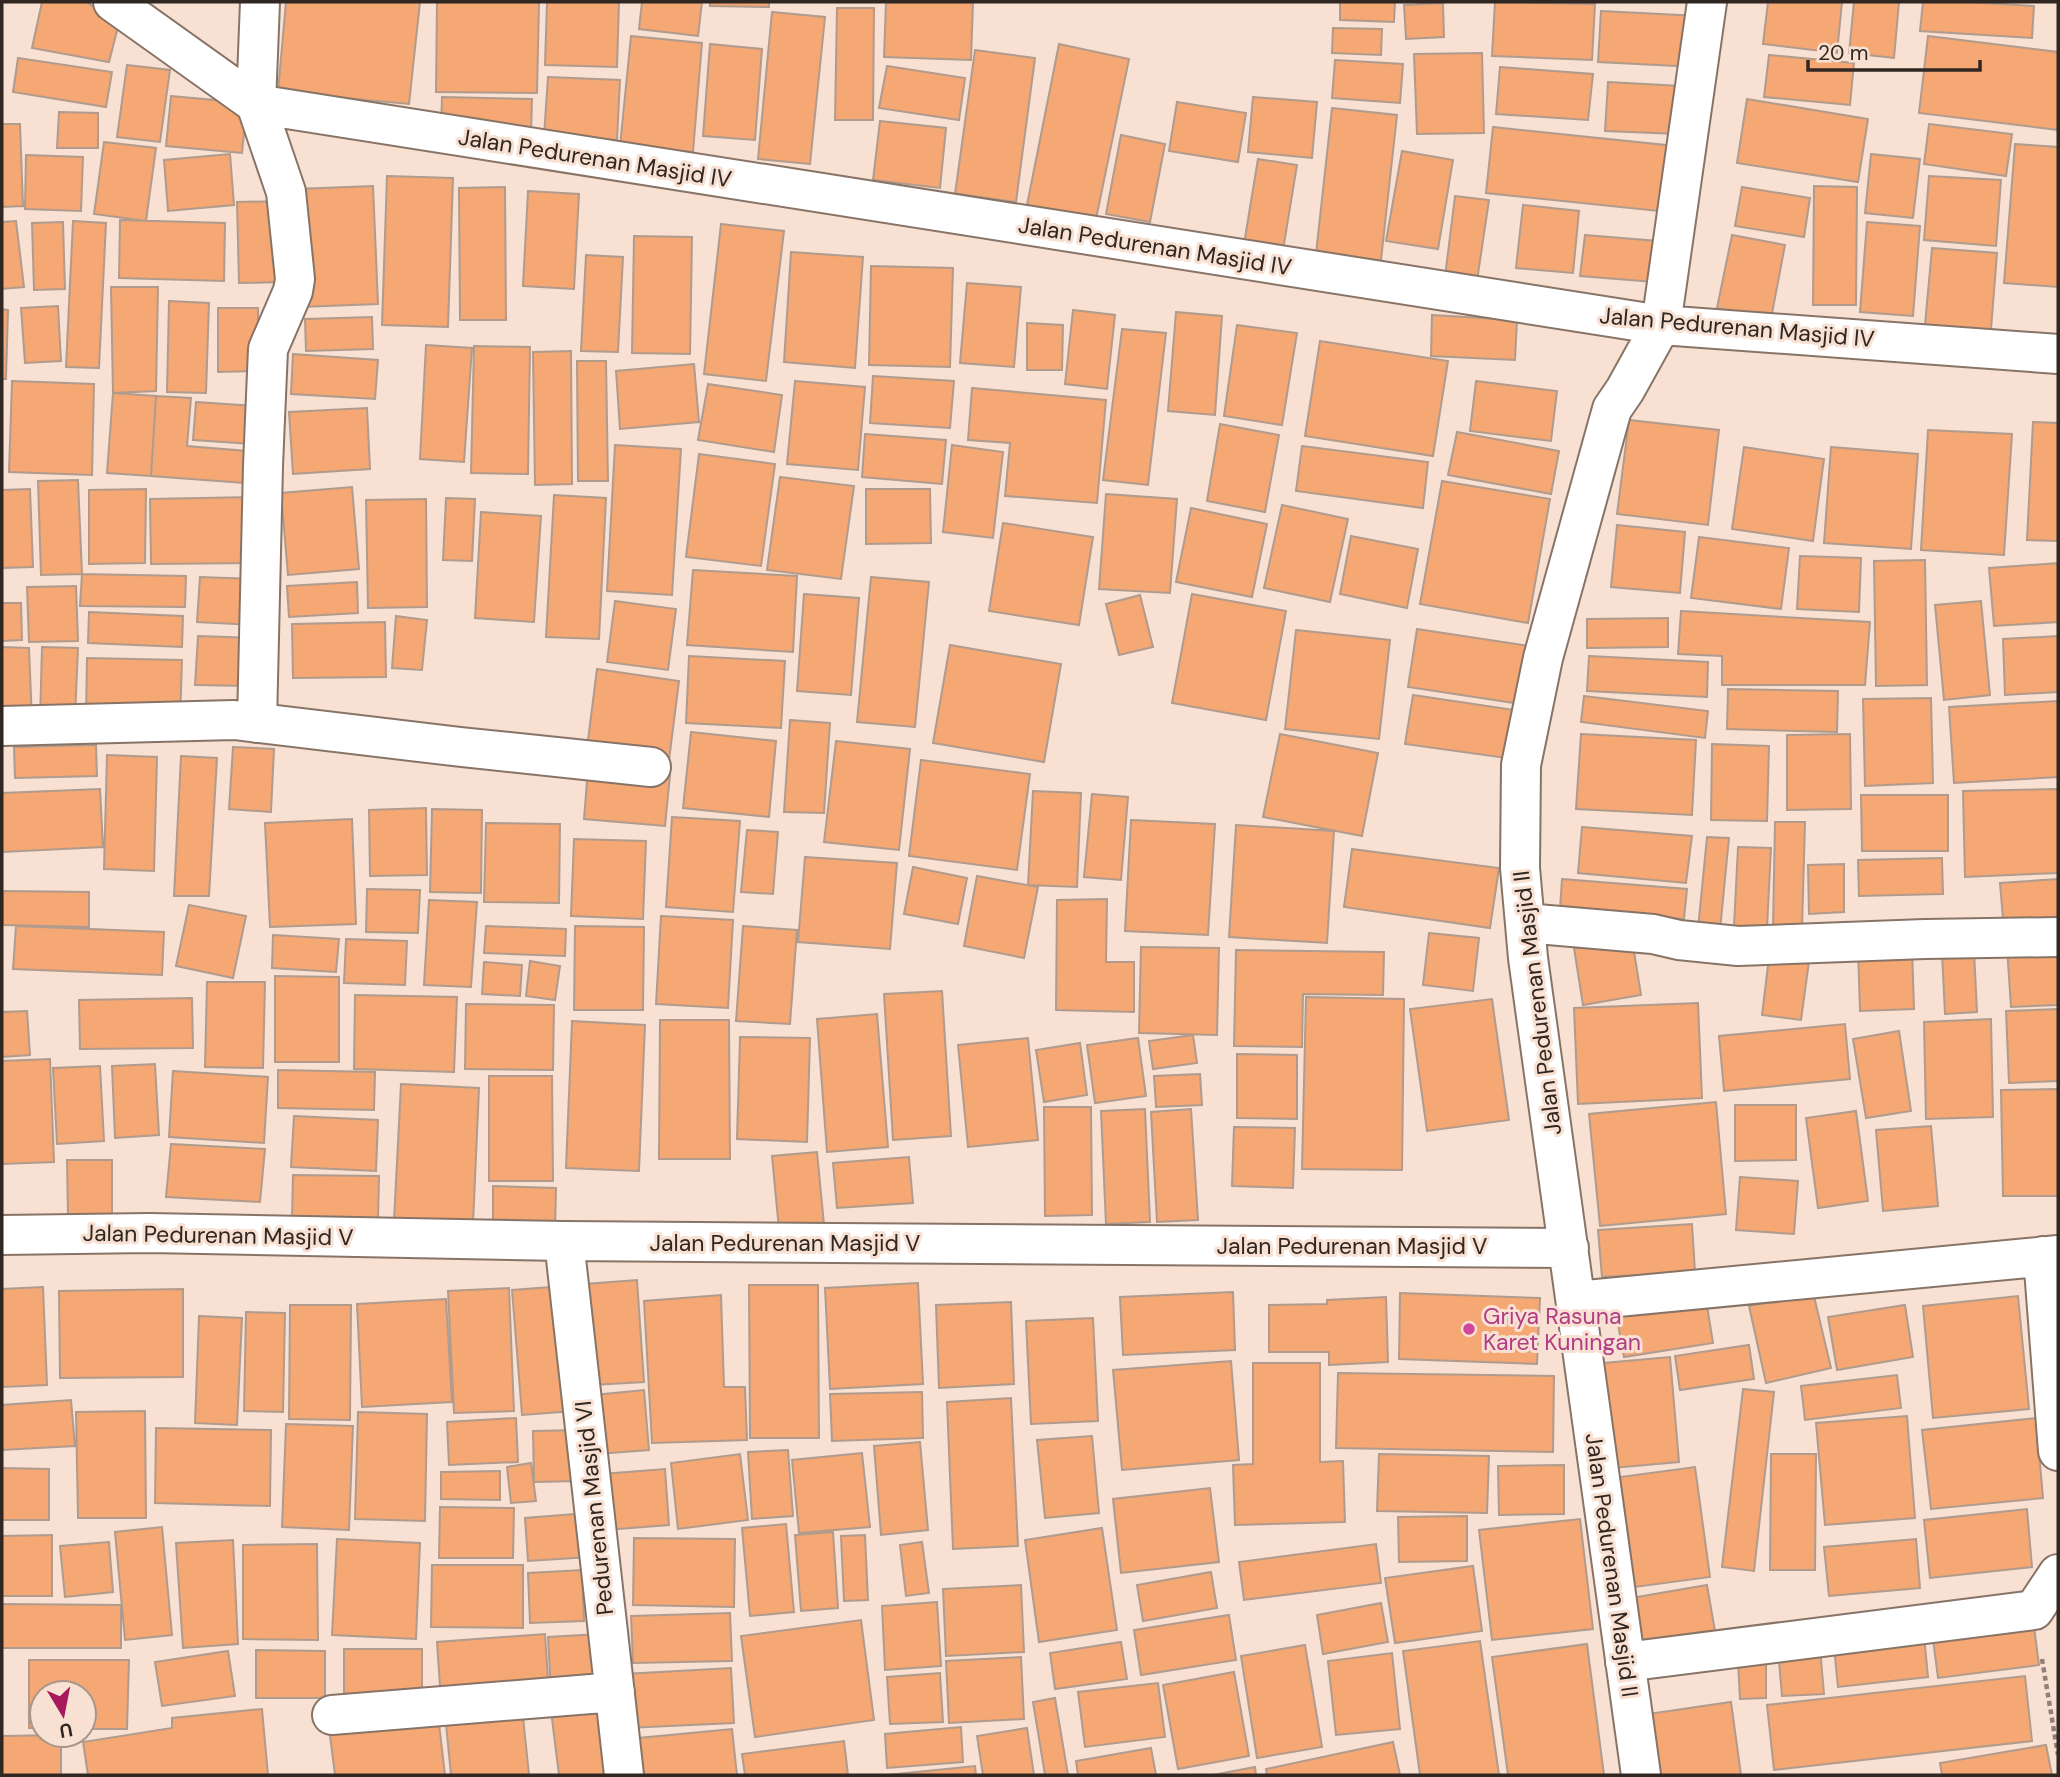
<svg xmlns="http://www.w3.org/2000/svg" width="2060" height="1777" font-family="'DM Sans',sans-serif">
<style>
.building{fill:#f5a774;stroke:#b09b8d;stroke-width:2}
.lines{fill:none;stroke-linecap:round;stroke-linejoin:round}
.minor-casing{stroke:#887467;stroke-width:42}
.path{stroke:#908077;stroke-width:4.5;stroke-dasharray:5 3.5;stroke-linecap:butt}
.minor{stroke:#fff;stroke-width:38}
.hotel-dot{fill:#d1479c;stroke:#f8e0d2;stroke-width:2.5}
.labels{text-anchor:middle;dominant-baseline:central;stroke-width:6;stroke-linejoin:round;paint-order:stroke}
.street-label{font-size:23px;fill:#302722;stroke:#f8e0d2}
.hotel-label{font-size:23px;fill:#b23c85;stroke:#f8e0d2;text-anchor:start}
</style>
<rect width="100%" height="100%" fill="#f8e0d2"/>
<path class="building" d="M42,2h44l33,21 -10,39 -77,-14z
M286,2h134l-11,102 -131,-12z
M437,2h102l-2,91 -101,-1z
M547,2h72l-2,65 -72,-2z
M642,2h60l-4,34 -59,-7z
M710,2h59v5l-59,-1z
M886,2h87l-2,58 -87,-3z
M1340,2h55l-1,20 -54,-2z
M1495,2l100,2 -3,56 -100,-4z
M1768,2h74l-5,51 -74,-9z
M1854,2h45l-5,56 -45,-5z
M1923,2h45l66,4 -2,32 -112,-7z
M1443,3l1,34 -38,2 -2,-34z
M837,8h37l-1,112h-38z
M1601,11l98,5 -3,51 -98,-5z
M772,12l53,5 -15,147 -52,-5z
M1333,28l49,1 -1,26 -49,-2z
M631,36l71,7 -9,109 -73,-6z
M1928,36l130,16v78l-139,-17z
M710,44l52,5 -7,91 -52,-4z
M1059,44l70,15 -33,160 -69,-14z
M975,50l60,8 -19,144 -61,-8z
M1482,53l2,80 -67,1 -3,-80z
M1769,55l85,8 -4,42 -86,-8z
M18,58l94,14 -6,35 -93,-15z
M1335,60l68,4 -3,39 -68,-5z
M127,65l43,5 -10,72 -43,-5z
M887,66l78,12 -6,42 -80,-12z
M1500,67l93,7 -5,46 -92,-6z
M548,77l72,3 -3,60 -73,-4z
M1608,82l73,4 -3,48 -73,-3z
M171,96l76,7 -5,50 -76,-7z
M442,97l90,2 -1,33 -90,-2z
M1253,97l64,5 -5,56 -64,-6z
M1747,99l121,20 -10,63 -121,-19z
M1177,102l69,11 -8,49 -69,-11z
M1332,108l65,7 -17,154 -65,-6z
M59,112l39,1v35h-41z
M880,121l66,7 -6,60 -67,-8z
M2,124h18l3,82 -21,1z
M1929,124l83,10 -6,42 -82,-12z
M1493,127l182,19 -7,66 -182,-19z
M1121,135l44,9 -15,78 -44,-8z
M104,142l52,6 -10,73 -52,-7z
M2015,144l43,3v140l-54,-4z
M1402,151l51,9 -15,89 -52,-8z
M230,154l4,51 -66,6 -4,-51z
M1871,154l49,5 -7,59 -48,-5z
M26,155l57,2 -2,54 -56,-2z
M1258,159l39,6 -14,85 -39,-6z
M387,176l66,2 -5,149 -66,-2z
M1929,176l72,4 -5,66 -72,-6z
M373,186l5,118 -77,3 -5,-118z
M1814,186l43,1 -1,118h-43z
M505,187l1,133h-46l-1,-132z
M1742,187l68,11 -6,39 -69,-11z
M528,191l51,3 -5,95 -51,-3z
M1455,196l34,4 -12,81 -32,-4z
M285,201l2,81 -48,1 -2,-81z
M1523,205l56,6 -6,62 -57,-5z
M120,220l105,3 -1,58 -105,-3z
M16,221l8,66 -22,2v-67z
M73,221l33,2 -7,145 -33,-1z
M63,222l2,67 -31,1 -2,-67z
M1867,222l53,4 -7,90 -53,-4z
M721,224l63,7 -18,150 -62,-7z
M1585,235l73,6 -4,41 -74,-6z
M1732,235l53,10 -14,74 -54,-11z
M634,236l58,1 -2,117 -58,-1z
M1932,248l65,5 -7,89 -66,-6z
M791,252l72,5 -8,111 -71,-6z
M586,255l37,2 -5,95 -37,-1z
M871,266l82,2 -3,99 -81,-2z
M967,283l54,4 -7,80 -54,-4z
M111,287h47l-2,104 -43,2z
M169,301l40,2 -3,90 -39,-1z
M58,306l3,55 -36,2 -4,-55z
M218,308h40l1,63 -41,1z
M2,309l6,1 -2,69h-4z
M1073,310l42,5 -8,74 -42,-5z
M1176,312l46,4 -7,99 -47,-4z
M1432,315l85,5 -2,40 -84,-4z
M372,317l1,32 -67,2 -1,-32z
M1027,323l36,2 -1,45h-35z
M1237,325l60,8 -15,92 -58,-9z
M1122,329l44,4 -18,152 -45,-5z
M1320,341l128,20 -15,95 -128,-20z
M426,345l46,3 -8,114 -44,-3z
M474,346l56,1 -2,127 -57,-1z
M571,351l1,133 -37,1 -2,-133z
M293,354l85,6 -3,39 -84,-5z
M577,361h29l2,120h-30z
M694,364l5,58 -79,7 -4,-58z
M873,376l81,5 -4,47 -80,-5z
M12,381l82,3 -2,91 -83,-3z
M795,381l70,6 -7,83 -71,-6z
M1476,381l81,10 -6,50 -81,-10z
M708,384l74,11 -8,57 -76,-12z
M972,388l134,12 -9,103 -92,-7 5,-53 -42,-3z
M113,393l43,3 -5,80 -44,-3z
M156,396l35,2 -4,48 60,5 -3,32 -93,-7z
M196,402l59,4 -3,38 -59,-4z
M367,408l3,61 -77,5 -4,-62z
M1629,420l90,10 -11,95 -91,-11z
M2033,422l25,1v118l-31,-1z
M1220,424l59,11 -14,77 -58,-11z
M1928,430l84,4 -8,121 -83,-5z
M1457,432l102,19 -8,43 -103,-19z
M865,434l81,6 -4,44 -80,-7z
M615,445l66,4 -9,146 -65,-4z
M952,445l51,7 -10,86 -50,-6z
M1302,446l126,16 -5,46 -127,-17z
M1744,447l80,12 -11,82 -81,-12z
M1831,447l87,7 -7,95 -87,-6z
M699,454l76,10 -14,102 -75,-9z
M780,477l74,9 -13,93 -74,-9z
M78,480l4,94 -41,1 -3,-94z
M1442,481l108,18 -22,124 -108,-19z
M352,487l7,82 -71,6 -7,-82z
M30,489l3,78 -31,1v-78z
M146,489l-1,74 -56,1v-74z
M866,489h64l1,54 -65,1z
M1106,494l71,5 -7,94 -71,-4z
M554,495l52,3 -7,141 -53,-2z
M253,497l1,66 -103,1 -1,-65z
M446,498l29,1 -3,62 -29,-1z
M426,499l1,108 -59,1 -2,-108z
M1282,505l66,14 -18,83 -66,-14z
M1191,508l76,16 -15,73 -76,-15z
M481,512l60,4 -7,106 -59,-4z
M1003,523l90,14 -14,88 -90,-14z
M1617,525l68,7 -5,61 -69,-6z
M1351,536l67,13 -11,59 -67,-14z
M1699,537l90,11 -8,61 -90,-11z
M1800,556l61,2 -2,54 -62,-3z
M1925,560l2,125 -51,1 -2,-125z
M2058,563v59l-64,4 -5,-58z
M693,570l104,6 -4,76 -106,-7z
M82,574l104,2 -1,31 -105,-1z
M200,577l57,2 -3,46 -57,-3z
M871,577l58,5 -14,145 -58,-5z
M357,582l1,31 -69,4 -2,-31z
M76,586l2,55 -49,1 -2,-55z
M804,594l55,4 -8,97 -54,-4z
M1192,594l94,17 -20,109 -94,-17z
M1140,595l13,52 -34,8 -13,-51z
M615,601l61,8 -8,61 -61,-8z
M1981,601l9,94 -46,5 -9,-95z
M2,603h19l1,37 -20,1z
M1681,611l189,11 -5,63h-143v-29l-44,-2z
M89,612l94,4 -1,31 -94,-4z
M396,616l31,4 -5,50 -30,-2z
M1668,618v29l-81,1v-29z
M385,622l1,55 -93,1 -1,-54z
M1417,629l113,17 -9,58 -113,-17z
M1296,630l94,10 -11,99 -94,-10z
M198,636l56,2 -3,48 -56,-1z
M2058,636v56l-53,3 -2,-56z
M950,645l111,19 -17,98 -111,-19z
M2,647l27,1 3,73 -30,2z
M42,647l36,1 -3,70 -35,3z
M689,656l96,5 -4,67 -95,-5z
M1589,656l119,6 -1,35 -120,-6z
M87,658l95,2 -2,60 -94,-2z
M597,669l82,12 -11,87 -82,-12z
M1728,689l110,2 -1,41 -110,-3z
M1413,695l108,16 -8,48 -108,-15z
M1584,696l124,15 -3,27 -124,-16z
M1931,698l2,85 -68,3 -2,-87z
M2058,701v76l-104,6 -5,-76z
M790,720l40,3 -6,90 -40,-1z
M691,732l85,9 -7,76 -86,-9z
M1280,734l98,19 -16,83 -99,-19z
M1581,734l115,6 -4,75 -116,-6z
M1850,734l1,75 -64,1v-75z
M836,741l74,8 -11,101 -75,-8z
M1712,744l57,2 -2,75 -56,-1z
M96,745l1,31 -82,2 -1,-31z
M233,747l41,2 -3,63 -42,-3z
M107,755l50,2 -3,114 -50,-2z
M181,756l36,2 -8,138h-35z
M921,760l109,14 -13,96 -108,-14z
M588,769l82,6 -5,51 -81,-7z
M100,789l3,58 -101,5v-59z
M2058,789v84l-93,4 -2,-86z
M1033,791l48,2 -4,94 -49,-2z
M1092,794l36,3 -7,83 -37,-3z
M1861,795h87v56h-86z
M426,808l1,67 -57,1 -1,-66z
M432,809l50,1 -1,83 -51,-1z
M672,817l68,4 -7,91 -67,-5z
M352,819l4,105 -86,3 -5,-104z
M1131,820l84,4 -7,111 -83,-4z
M1775,822h30l-3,106h-29z
M486,823l74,1 -1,79 -75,-1z
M1236,825l98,6 -7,112 -98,-6z
M1582,827l110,9 -6,47 -108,-10z
M747,830l31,2 -5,62 -32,-2z
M1707,837l22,1 -9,92 -22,-1z
M574,839l72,2 -3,78 -72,-3z
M1738,847l33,1 -4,80 -33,-2z
M1352,849l147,19 -9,60 -146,-21z
M805,857l92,6 -7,86 -92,-7z
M1942,858l1,36 -84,2 -1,-36z
M1844,864v48l-35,2 -1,-49z
M913,867l54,11 -9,46 -54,-10z
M977,876l61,11 -14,71 -60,-12z
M1562,879l125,10 -3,30 -124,-10z
M2058,879v48l-54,4 -4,-48z
M367,889l53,1 -2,43 -52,-1z
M3,891l86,1v35l-86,-2z
M1107,899l-1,63h28v50l-78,-2 1,-110z
M429,900l48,2 -6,85 -47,-2z
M189,905l57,11 -13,62 -57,-12z
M661,916l72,4 -5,88 -72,-4z
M16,926l148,6 -2,43 -149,-6z
M486,926l80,3 -1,27 -81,-3z
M575,926l69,1 -1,83h-69z
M743,926l54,4 -7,94 -54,-3z
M1429,933l50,5 -6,53 -50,-6z
M273,935l66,4 -3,33 -64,-4z
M346,939l61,2 -2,44 -61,-2z
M1632,939l9,56 -58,10 -9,-57z
M2058,945v60l-47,2 -4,-59z
M1141,947l78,1 -2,87 -78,-2z
M1912,948l2,61 -54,2 -2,-62z
M1770,949l40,5 -9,66 -39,-5z
M1236,950l148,2 -1,43 -80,-1 -1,53 -68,-1z
M1974,951l3,61 -32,2 -3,-61z
M530,961l30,5 -5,34 -29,-4z
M484,962l38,3 -2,31 -38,-2z
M275,976l64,1v85h-64z
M207,982h58l-2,86 -58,-1z
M942,991l9,145 -58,4 -9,-146z
M355,995l102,2 -3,75 -100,-3z
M1306,997l98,2 -2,171 -100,-1z
M192,998l1,50 -113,1 -1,-49z
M1492,999l17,121 -82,11 -17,-122z
M1698,1003l4,95 -124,6 -4,-96z
M466,1004l88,1 -1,65 -88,-1z
M2058,1009v72l-49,2 -3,-72z
M27,1011l3,44 -28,2v-45z
M877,1014l11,133 -61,5 -10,-133z
M1991,1019l2,98 -67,2 -2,-97z
M660,1020h69l1,139h-71z
M572,1021l73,4 -6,146 -73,-3z
M1845,1024l5,55 -126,12 -5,-55z
M1899,1031l12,80 -45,7 -13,-79z
M1193,1035l4,28 -44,6 -4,-28z
M740,1037l70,1 -3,104 -70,-3z
M1028,1038l10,102 -70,7 -10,-102z
M1138,1038l8,58 -51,7 -8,-58z
M1080,1043l7,52 -43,7 -8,-52z
M1237,1054l60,1v64l-60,-1z
M50,1059l4,103 -52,2v-103z
M155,1064l4,71 -44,3 -3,-72z
M100,1066l4,75 -47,3 -4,-76z
M278,1070l97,2 -1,38 -96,-2z
M173,1071l95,6 -4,66 -95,-6z
M1200,1074l2,31 -46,2 -2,-31z
M489,1076h63l1,105h-64z
M401,1084l78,4 -6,136 -79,-3z
M2058,1089v107h-55l-2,-106z
M1716,1102l10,112 -126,12 -11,-112z
M1735,1105h61v55l-61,1z
M1044,1107h47l1,108 -47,1z
M1145,1109l5,113 -44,2 -5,-113z
M1191,1109l7,111 -41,2 -6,-110z
M1856,1111l12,90 -50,7 -12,-90z
M294,1116l84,4 -2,51 -85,-4z
M1931,1126l7,80 -55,5 -7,-81z
M1234,1127l61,1 -2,60 -61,-2z
M171,1144l94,5 -5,53 -94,-5z
M817,1152l8,83 -45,5 -8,-84z
M909,1157l4,46 -76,5 -4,-45z
M67,1160h45v57h-44z
M293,1175l86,1 -1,44 -86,-1z
M1740,1177l58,4 -4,53 -58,-4z
M493,1186l63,2 -1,42 -62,-1z
M1692,1224l3,48 -93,5 -4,-47z
M637,1280l7,102 -51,3 -8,-101z
M918,1283l5,101 -93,5 -5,-101z
M749,1285h69l1,153h-69z
M564,1286l10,125 -52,4 -10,-125z
M43,1287l4,98 -45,2v-98z
M509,1288l5,123 -60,2 -6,-122z
M183,1289v88l-123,1 -1,-87z
M1233,1292l2,58 -112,5 -3,-58z
M1813,1292l18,76 -65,15 -17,-77z
M1400,1293l140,5 -3,66 -138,-5z
M1705,1293l8,50 -89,14 -9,-49z
M721,1295l3,92h21l2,53 -95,3 -8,-142z
M2018,1296l11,113 -96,9 -10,-112z
M1386,1297l2,65 -59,3v-13h-60v-47l58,-1v-4z
M446,1299l6,103 -90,5 -5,-103z
M1011,1302l3,82 -75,4 -3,-83z
M290,1305h61l-1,115 -61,-1z
M1905,1305l8,52 -76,13 -9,-53z
M246,1312l39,1 -2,99 -39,-1z
M199,1316l43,2 -5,107 -42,-2z
M1093,1318l5,103 -67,3 -5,-103z
M1749,1345l5,34 -74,11 -5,-34z
M1670,1357l9,105 -66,6 -9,-105z
M1231,1361l8,99 -117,10 -9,-100z
M1253,1363h67v99l23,-1 2,61 -110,3 -2,-60 20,-1z
M1338,1373l216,3 -1,76 -217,-4z
M1897,1375l4,33 -96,12 -4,-34z
M1743,1389l31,3 -20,179 -32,-4z
M644,1390l5,60 -51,4 -4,-59z
M922,1392l1,46 -91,3 -2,-47z
M1011,1398l7,148 -65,3 -6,-147z
M71,1400l4,46 -73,4v-45z
M145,1411l1,107h-68l-2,-106z
M358,1412l69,2 -2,107 -70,-2z
M1907,1416l8,102 -90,7 -9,-102z
M516,1418l2,44 -69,3 -2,-43z
M2036,1418l7,80 -112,11 -9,-79z
M286,1424l67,2 -4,104 -67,-3z
M156,1428l115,2 -1,76 -115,-3z
M579,1430l1,51 -46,1 -1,-51z
M1092,1436l7,77 -54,5 -8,-78z
M920,1442l8,88 -47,5 -7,-89z
M788,1450l5,66 -41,3 -4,-67z
M862,1453l8,74 -71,6 -7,-73z
M740,1454l8,66 -70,9 -7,-66z
M1379,1454l110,2 -2,57 -110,-2z
M1771,1454h45l-1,116h-45z
M531,1463l5,38 -25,2 -4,-36z
M1564,1465v49l-65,1 -1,-49z
M1695,1467l15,110 -75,10 -15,-110z
M2,1468l47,1v51h-47z
M665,1469l4,56 -63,5 -4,-56z
M500,1471v29l-59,-1v-27z
M1210,1488l9,74 -98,11 -8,-74z
M440,1507l74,1 -1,50h-74z
M2027,1509l5,58 -102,11 -6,-58z
M587,1513l3,44 -62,4 -3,-43z
M1467,1516v45l-68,1 -1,-45z
M1580,1519l13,110 -101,11 -13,-110z
M786,1524l8,88 -44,4 -8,-88z
M162,1527l10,108 -47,5 -10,-108z
M1102,1528l15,102 -78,12 -14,-102z
M833,1532l5,76 -37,3 -6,-76z
M52,1535v61h-50v-60z
M865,1535l3,65 -24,1 -3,-65z
M634,1538l101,1 -1,68 -101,-2z
M337,1539l83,4 -4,96 -84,-4z
M1916,1539l4,49 -91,8 -5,-49z
M233,1540l5,104 -55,4 -7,-105z
M109,1542l4,50 -48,5 -5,-51z
M922,1542l7,51 -23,3 -6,-51z
M317,1544l1,96 -75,-1v-94z
M1376,1544l5,39 -137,17 -5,-38z
M432,1565h91v63l-92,-1z
M1473,1566l9,65 -87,12 -10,-65z
M582,1570l2,51 -54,2 -2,-50z
M1211,1572l6,36 -74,13 -6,-36z
M1021,1585l3,67 -78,4 -3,-67z
M1707,1585l9,52 -75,14 -10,-53z
M937,1602l4,64 -56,4 -3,-64z
M1381,1603l7,39 -65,12 -6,-39z
M2,1604l119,1v43h-119z
M730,1613l2,48 -99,2 -2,-47z
M1229,1615l7,45 -95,15 -7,-45z
M861,1620l13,100 -119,17 -14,-101z
M2034,1627l5,38 -101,13 -5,-39z
M545,1634l4,59 -108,8 -4,-59z
M599,1634l3,54 -51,3 -3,-54z
M1924,1636l4,41 -90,10 -4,-40z
M1480,1641l19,134h-79l-17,-124z
M1121,1642l6,37 -72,10 -5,-36z
M1587,1644l17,131h-96l-16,-118z
M1305,1645l17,102 -65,11 -16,-102z
M1820,1648l4,46 -42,2 -4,-46z
M344,1649h78v57h-78z
M256,1650l69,1v47h-69z
M228,1651l7,45 -73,10 -7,-44z
M1392,1653l8,76 -64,6 -8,-74z
M1021,1657l3,62 -75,4 -3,-62z
M1766,1659v39l-26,1 -2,-38z
M29,1660h100l-2,69h-43v-36h-42v35h-13z
M731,1668l3,55 -107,5 -3,-54z
M1234,1672l15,84 -71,13 -15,-84z
M940,1673l3,49 -53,2 -3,-47z
M2025,1676l7,65 -258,29 -7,-65z
M1158,1683l7,54 -80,10 -7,-55z
M605,1697l9,78h-55l-9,-72z
M1055,1698l13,77h-23l-12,-73z
M1731,1702l10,73h-84l-9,-61z
M522,1707l7,68h-78l-6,-61z
M262,1709l6,66h-180l-5,-33 89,-14v-10z
M438,1715l7,60h-110l-6,-47z
M961,1727l2,35 -76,6 -2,-34z
M1027,1728l7,47h-51l-6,-39z
M732,1729l5,46h-106l-3,-36z
M61,1735v40h-59v-39z
M844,1741l4,34h-103l-3,-21z
M1393,1742l7,33h-133l-1,-6z
M2046,1745l6,30h-110l-2,-12z
M1151,1748l5,27h-78l-2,-14z
M975,1766l1,9h-89z
M1255,1767l1,8h-43z"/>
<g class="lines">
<g class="minor-casing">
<path id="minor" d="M113,2l143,102 1405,221 397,29
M257,723l6,-257 5,-117 25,-58 2,-12 -9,-87 -30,-88 4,-102
M2,726l232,-6 227,27 190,20
M1525,923l128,11 26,6 59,6 187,-7 133,-2
M2,1235l147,-2 415,8 1005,7
M564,1241l60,534
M2043,1256l15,195
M1576,1301l482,-46
M1625,1662l409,-52 24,-36
M332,1715l283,-23
M1641,1775l-113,-817 -8,-90 1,-103 22,-107 69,-249 13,-19 36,-65 46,-323"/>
</g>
<path class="path" d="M2042,1659l16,96"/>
<use href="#minor" class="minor"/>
</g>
<circle class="hotel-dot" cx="1469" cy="1329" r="7"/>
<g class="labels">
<g class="street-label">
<text transform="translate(595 158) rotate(9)">Jalan Pedurenan Masjid IV</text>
<text transform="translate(1155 246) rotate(9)">Jalan Pedurenan Masjid IV</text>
<text transform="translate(1737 327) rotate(5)">Jalan Pedurenan Masjid IV</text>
<text transform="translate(1537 1003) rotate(-97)">Jalan Pedurenan Masjid II</text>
<text transform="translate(218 1235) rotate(1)">Jalan Pedurenan Masjid V</text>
<text x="785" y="1243">Jalan Pedurenan Masjid V</text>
<text x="1352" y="1246">Jalan Pedurenan Masjid V</text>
<text transform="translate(594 1508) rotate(-96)">Pedurenan Masjid VI</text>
<text transform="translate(1612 1565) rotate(82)">Jalan Pedurenan Masjid II</text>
</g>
<g class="hotel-label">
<text x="1483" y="1316">Griya Rasuna<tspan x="1483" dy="26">Karet Kuningan</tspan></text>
</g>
</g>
<rect width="2060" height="1777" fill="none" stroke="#302722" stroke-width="7"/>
<g transform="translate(63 1714) rotate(170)"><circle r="33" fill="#f8e0d2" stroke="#a8968c" stroke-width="2"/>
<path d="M0-5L12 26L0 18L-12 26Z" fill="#a6195b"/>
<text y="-10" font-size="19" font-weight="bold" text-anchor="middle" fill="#302722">U</text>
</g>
<path d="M1808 60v10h172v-10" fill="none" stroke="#302722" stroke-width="3.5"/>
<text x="1818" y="60" font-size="21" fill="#302722" stroke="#f8e0d2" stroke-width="5" paint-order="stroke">20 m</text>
</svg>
